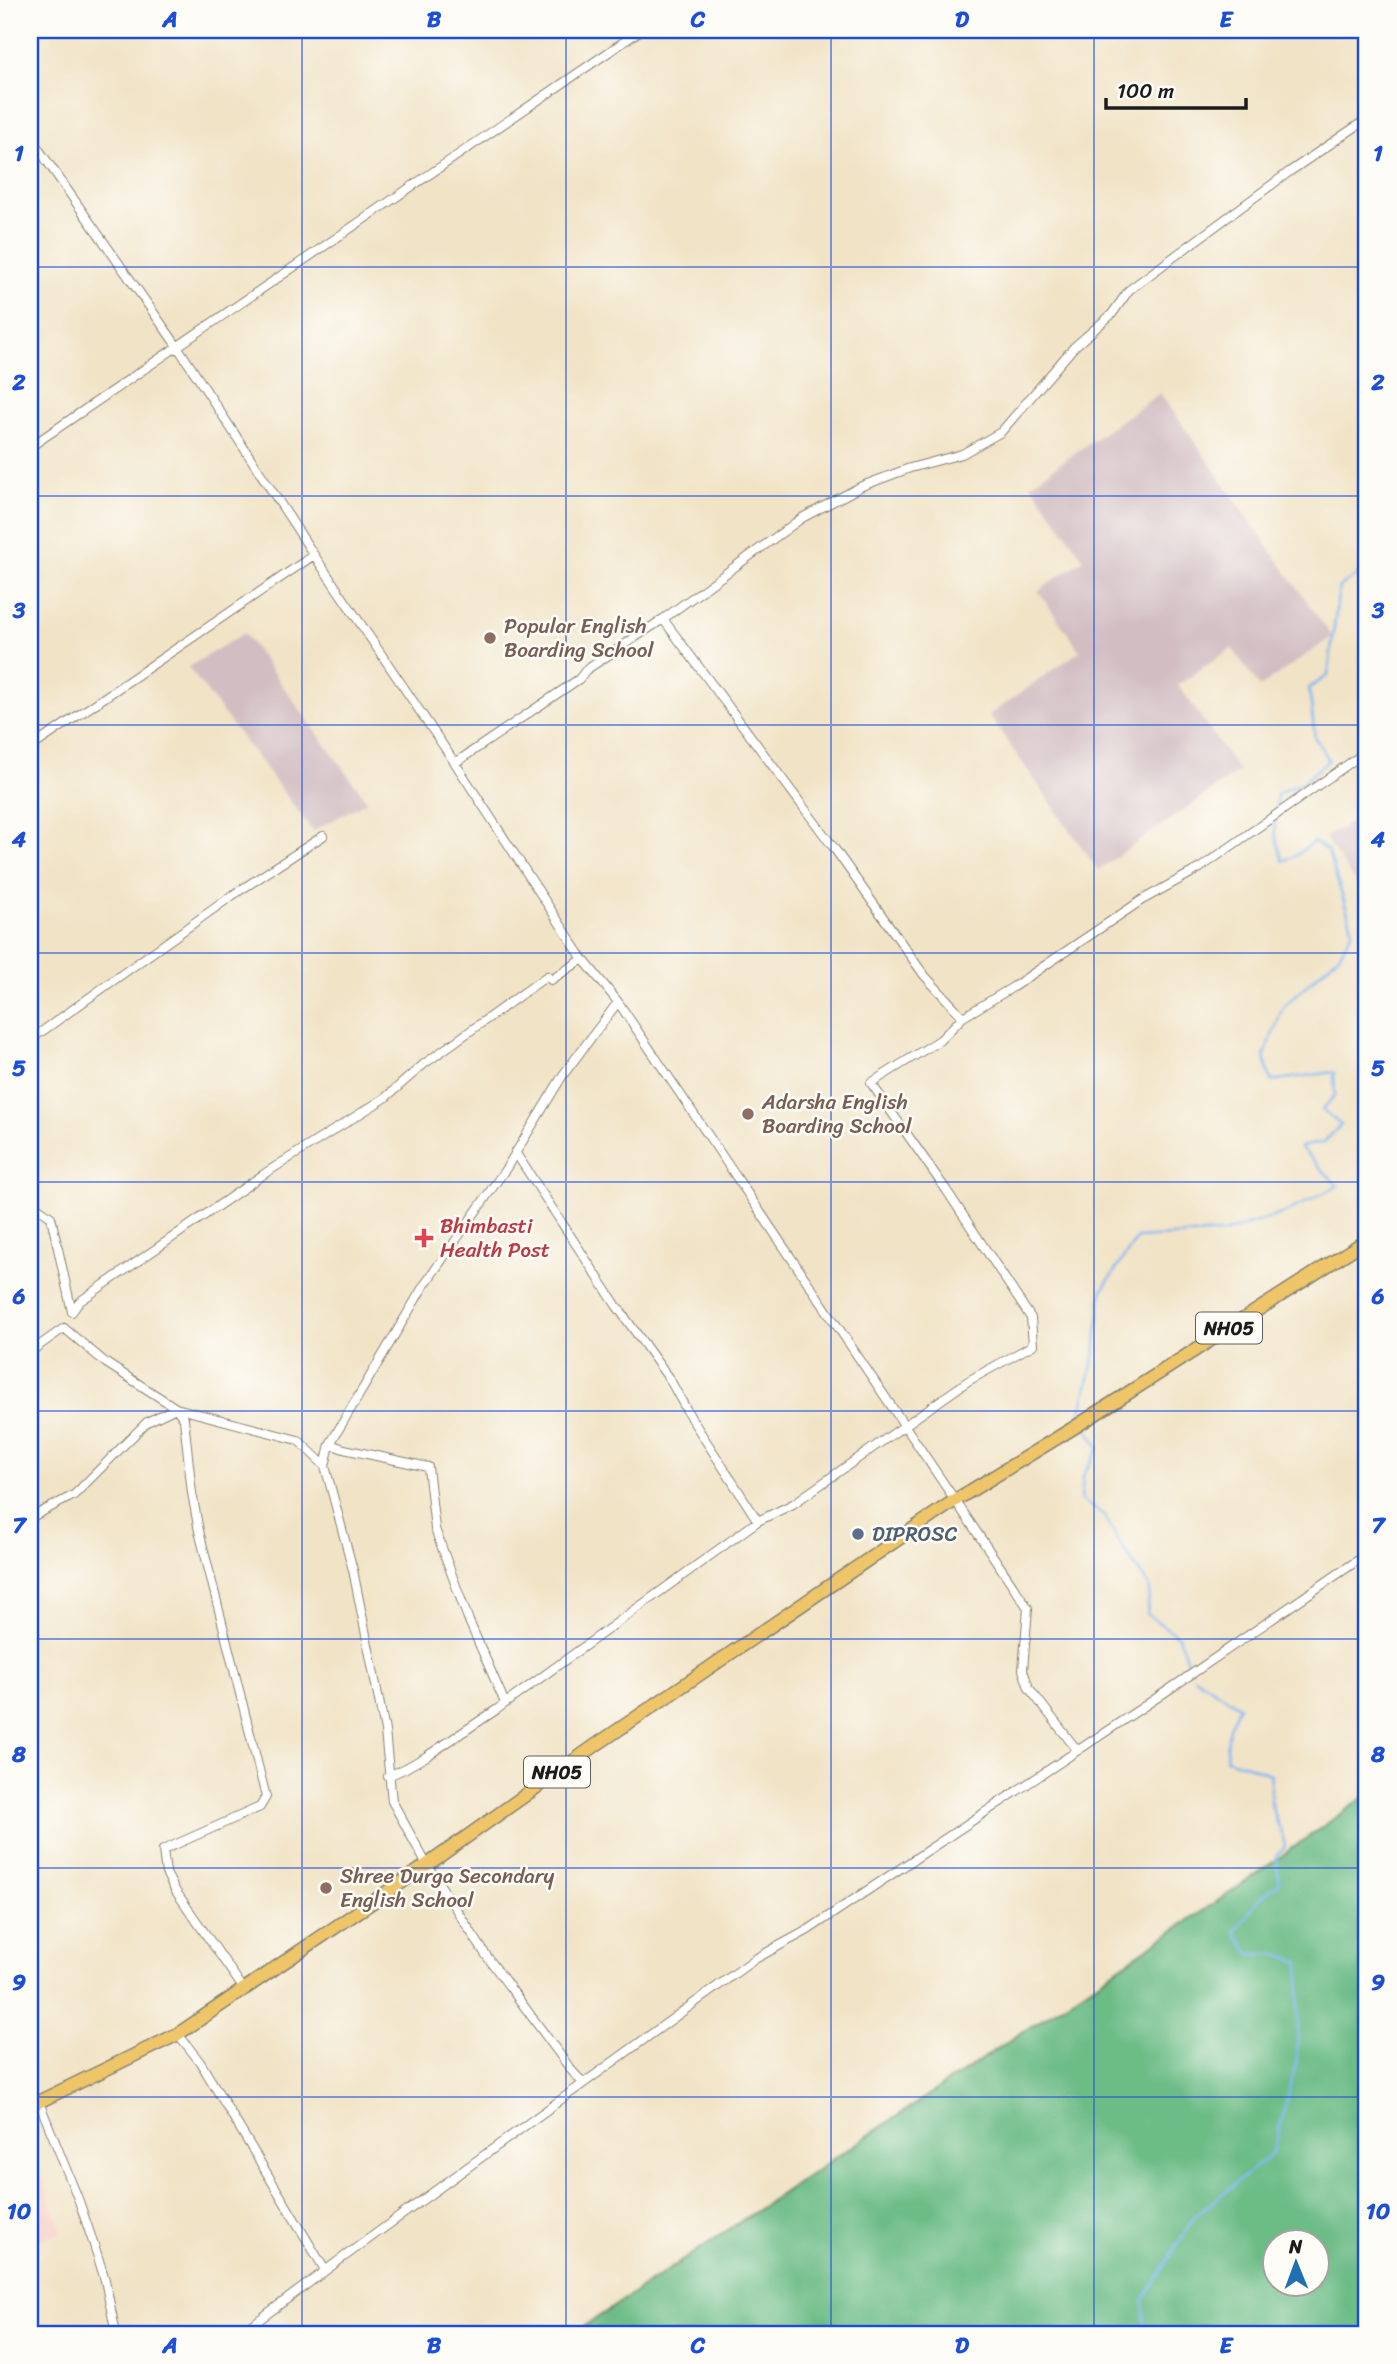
<svg xmlns="http://www.w3.org/2000/svg" width="1397" height="2364" font-family="Sriracha,sans-serif">
<style>
.built{fill:#f7d0ca}
.industrial{fill:#d2bec2}
.forest{fill:#6cbc86;stroke:#446c51;stroke-width:2;fill-rule:evenodd}
.lines{fill:none;stroke-linecap:round;stroke-linejoin:round}
.stream{stroke:#81b7f0;stroke-width:2.5}
.street-casing{stroke:#868071;stroke-width:10}
.primary-casing{stroke:#868071;stroke-width:15}
.street{stroke:#fff;stroke-width:8}
.primary{stroke:#eec569;stroke-width:12}
.grid{fill:none;stroke:#1d4ed8;stroke-width:2;stroke-opacity:0.55}
.education-dot{fill:#8d6e63;stroke:#fdfcf7;stroke-width:2.5}
.health-dot{fill:#e0444e;stroke:#fdfcf7;stroke-width:2.5}
.service-dot{fill:#5c6f8a;stroke:#fdfcf7;stroke-width:2.5}
.labels{text-anchor:middle;dominant-baseline:central;stroke-width:5;stroke-linejoin:round;paint-order:stroke}
.shield{fill:#fdfcf7;stroke:#605f5e;stroke-width:2}
.shield-label{font-size:19px;font-weight:bold;fill:#1c1c1c}
.education-label{font-size:21px;fill:#785e54;stroke:#fdfcf7;text-anchor:start}
.health-label{font-size:21px;fill:#be3a42;stroke:#fdfcf7;text-anchor:start}
.service-label{font-size:21px;fill:#4e5e75;stroke:#fdfcf7;text-anchor:start}
.neatline{fill:none;stroke:#1d4ed8;stroke-width:2.5}
.grid-label{font-size:23px;text-anchor:middle;font-weight:bold;fill:#1d4ed8}
</style>
<rect width="100%" height="100%" fill="#fdfcf7"/>
<filter id="ink" filterUnits="userSpaceOnUse"><feTurbulence type="fractalNoise" baseFrequency=".0143" numOctaves="2"/><feDisplacementMap in="SourceGraphic" scale="14" xChannelSelector="R" yChannelSelector="G"/><feConvolveMatrix kernelMatrix="1 2 1 2 8 2 1 2 1" color-interpolation-filters="sRGB"/></filter>
<filter id="wash" filterUnits="userSpaceOnUse"><feTurbulence type="fractalNoise" baseFrequency=".00686" numOctaves="4" result="noise"/><feDisplacementMap in="SourceGraphic" scale="28" xChannelSelector="R" yChannelSelector="G"/><feGaussianBlur stdDeviation="1.57" result="paint"/><feColorMatrix in="noise" values="0 0 0 0 0 0 0 0 0 0 0 0 0 0 0 0 0 1.4 0 .05"/><feComposite in="paint" operator="in"/></filter>
<g filter="url(#wash)">
<rect width="100%" height="100%" fill="#f1e3c6"/>
<path class="built" d="M30,2147l32,85 -32,12z"/>
<path class="industrial" d="M1160,393l172,244 -72,50 -28,-39 -54,37 61,86 -141,99 -109,-155 91,-64 -42,-60 46,-32 -53,-75z
M244,633l123,168 -54,30 -125,-164z
M1367,812v87l-42,-61z"/>
<path class="forest" d="M1367,1795v539h-794l661,-444zM1274,2242h42v42h-42z"/>
<g class="lines">
<path class="stream" d="M1081,1419l-1,-3 15,-63 7,-63 35,-52 86,-5 61,-20 54,-27 -38,-39 24,-5 17,-17 -19,-15 13,-15 -1,-23 -63,9 -7,-24 19,-50 56,-52 14,-25 -25,-79 -14,-9 -19,14 -12,5 -8,-29 2,-38 26,-12 26,-22 -14,-22 -6,-50 19,-12 11,-89 28,-18
M1085,1424l14,24 -16,28 -2,24 23,15 18,32 28,40 -3,27 32,23 11,34
M1146,2334l-3,-33 51,-84 79,-64 24,-93 3,-98 -24,-8h-26l-15,-22 23,-32 21,-17 -3,-27 9,-9c-1,-11 -5,-17 -9,-27 -6,-14 -7,-30 -5,-45l-20,-9 -25,-7 3,-31 10,-22 -45,-29"/>
</g>
</g>
<g filter="url(#ink)">
<g class="lines">
<g class="street-casing">
<path id="street" d="M30,137l147,209 137,209 141,208 128,196 35,43 410,606 -5,62 6,18 48,62
M30,447l611,-417
M30,748l284,-193
M455,763l124,-84 7,-9 77,-51 139,-101 60,-32 48,-18 52,-14 39,-22 73,-85 38,-33 17,-24 160,-118 78,-53
M963,1017l50,-30 129,-87 58,-32 167,-117
M30,1040l203,-145 90,-59
M515,1152l101,153 54,75 21,38 67,103
M30,1202l21,15 21,95 7,-10 188,-130 118,-74 39,-34 123,-88 4,4 32,-21
M30,1352l34,-24 42,35 70,45 122,32 27,26
M330,1444l14,5 84,18 7,62 34,92 36,82
M30,1518l44,-23 73,-73 29,-14 8,11 8,74 7,38 67,266 -6,10 -97,43 3,23 9,17 68,98
M388,1776l16,-7 23,-13 69,-46 262,-189 35,-17 175,-123 65,-36 -2,-27 -84,-127 -76,-108 69,-43 23,-23 -39,-42 -90,-127 -171,-229
M178,2034l22,28 125,208
M583,2083l-11,-12 -86,-116 -59,-90 -35,-64 -7,-70 -11,-56 -21,-105 -28,-104 5,-22 93,-157 84,-120 56,-92 55,-73
M39,2102l40,99 18,53 8,26 11,54
M240,2334l101,-75 414,-300 53,-29 353,-235 206,-141"/>
</g>
<g class="primary-casing">
<path id="primary" d="M30,2106l148,-72 249,-169 169,-120 358,-244 121,-74 292,-187"/>
</g>
<use href="#street" class="street"/>
<use href="#primary" class="primary"/>
</g>
</g>
<path class="grid" d="M302,30v2304M566,30v2304M831,30v2304M1094,30v2304M30,267h1337M30,496h1337M30,725h1337M30,953h1337M30,1182h1337M30,1411h1337M30,1639h1337M30,1868h1337M30,2097h1337"/>
<g class="education-dot">
<circle cx="490" cy="638" r="7"/>
<circle cx="748" cy="1114" r="7"/>
<circle cx="326" cy="1888" r="7"/>
</g>
<path class="health-dot" d="M420.5 1227.5h7v7h7v7h-7v7h-7v-7h-7v-7h7z"/>
<circle class="service-dot" cx="858" cy="1534" r="7"/>
<g class="labels">
<g class="shield">
<rect x="1196" y="1312.5" width="66" height="31" rx="5"/>
<rect x="524" y="1756.5" width="66" height="31" rx="5"/>
</g>
<g class="shield-label">
<text x="1229" y="1328">NH05</text>
<text x="557" y="1772">NH05</text>
</g>
<g class="education-label">
<text x="504" y="626">Popular English<tspan x="504" dy="24">Boarding School</tspan></text>
<text x="762" y="1102">Adarsha English<tspan x="762" dy="24">Boarding School</tspan></text>
<text x="340" y="1876">Shree Durga Secondary<tspan x="340" dy="24">English School</tspan></text>
</g>
<g class="health-label">
<text x="440" y="1226">Bhimbasti<tspan x="440" dy="24">Health Post</tspan></text>
</g>
<g class="service-label">
<text x="872" y="1534">DIPROSC</text>
</g>
</g>
<rect width="1397" height="2364" fill="none" stroke="#fdfcf7" stroke-width="77"/>
<g transform="translate(1296 2263) rotate(359)"><circle r="33" fill="#fdfcf7" stroke="#a3a29f" stroke-width="2"/>
<path d="M0-5L12 26L0 18L-12 26Z" fill="#1f6fb2"/>
<text y="-10" font-size="19" font-weight="bold" text-anchor="middle" fill="#1c1c1c">N</text>
</g>
<path d="M1106 98v10h140v-10" fill="none" stroke="#1c1c1c" stroke-width="3.5"/>
<text x="1117" y="98" font-size="21" fill="#1c1c1c" stroke="#fdfcf7" stroke-width="5" paint-order="stroke">100 m</text>
<rect x="38" y="38" width="1320" height="2288" class="neatline"/>
<g class="grid-label">
<text x="170" y="27">A</text>
<text x="434" y="27">B</text>
<text x="698" y="27">C</text>
<text x="962" y="27">D</text>
<text x="1226" y="27">E</text>
<text x="19" y="161">1</text>
<text x="1378" y="161">1</text>
<text x="19" y="390">2</text>
<text x="1378" y="390">2</text>
<text x="19" y="618">3</text>
<text x="1378" y="618">3</text>
<text x="19" y="847">4</text>
<text x="1378" y="847">4</text>
<text x="19" y="1076">5</text>
<text x="1378" y="1076">5</text>
<text x="19" y="1304">6</text>
<text x="1378" y="1304">6</text>
<text x="19" y="1533">7</text>
<text x="1378" y="1533">7</text>
<text x="19" y="1762">8</text>
<text x="1378" y="1762">8</text>
<text x="19" y="1990">9</text>
<text x="1378" y="1990">9</text>
<text x="19" y="2219">10</text>
<text x="1378" y="2219">10</text>
<text x="170" y="2353">A</text>
<text x="434" y="2353">B</text>
<text x="698" y="2353">C</text>
<text x="962" y="2353">D</text>
<text x="1226" y="2353">E</text>
</g>
</svg>
